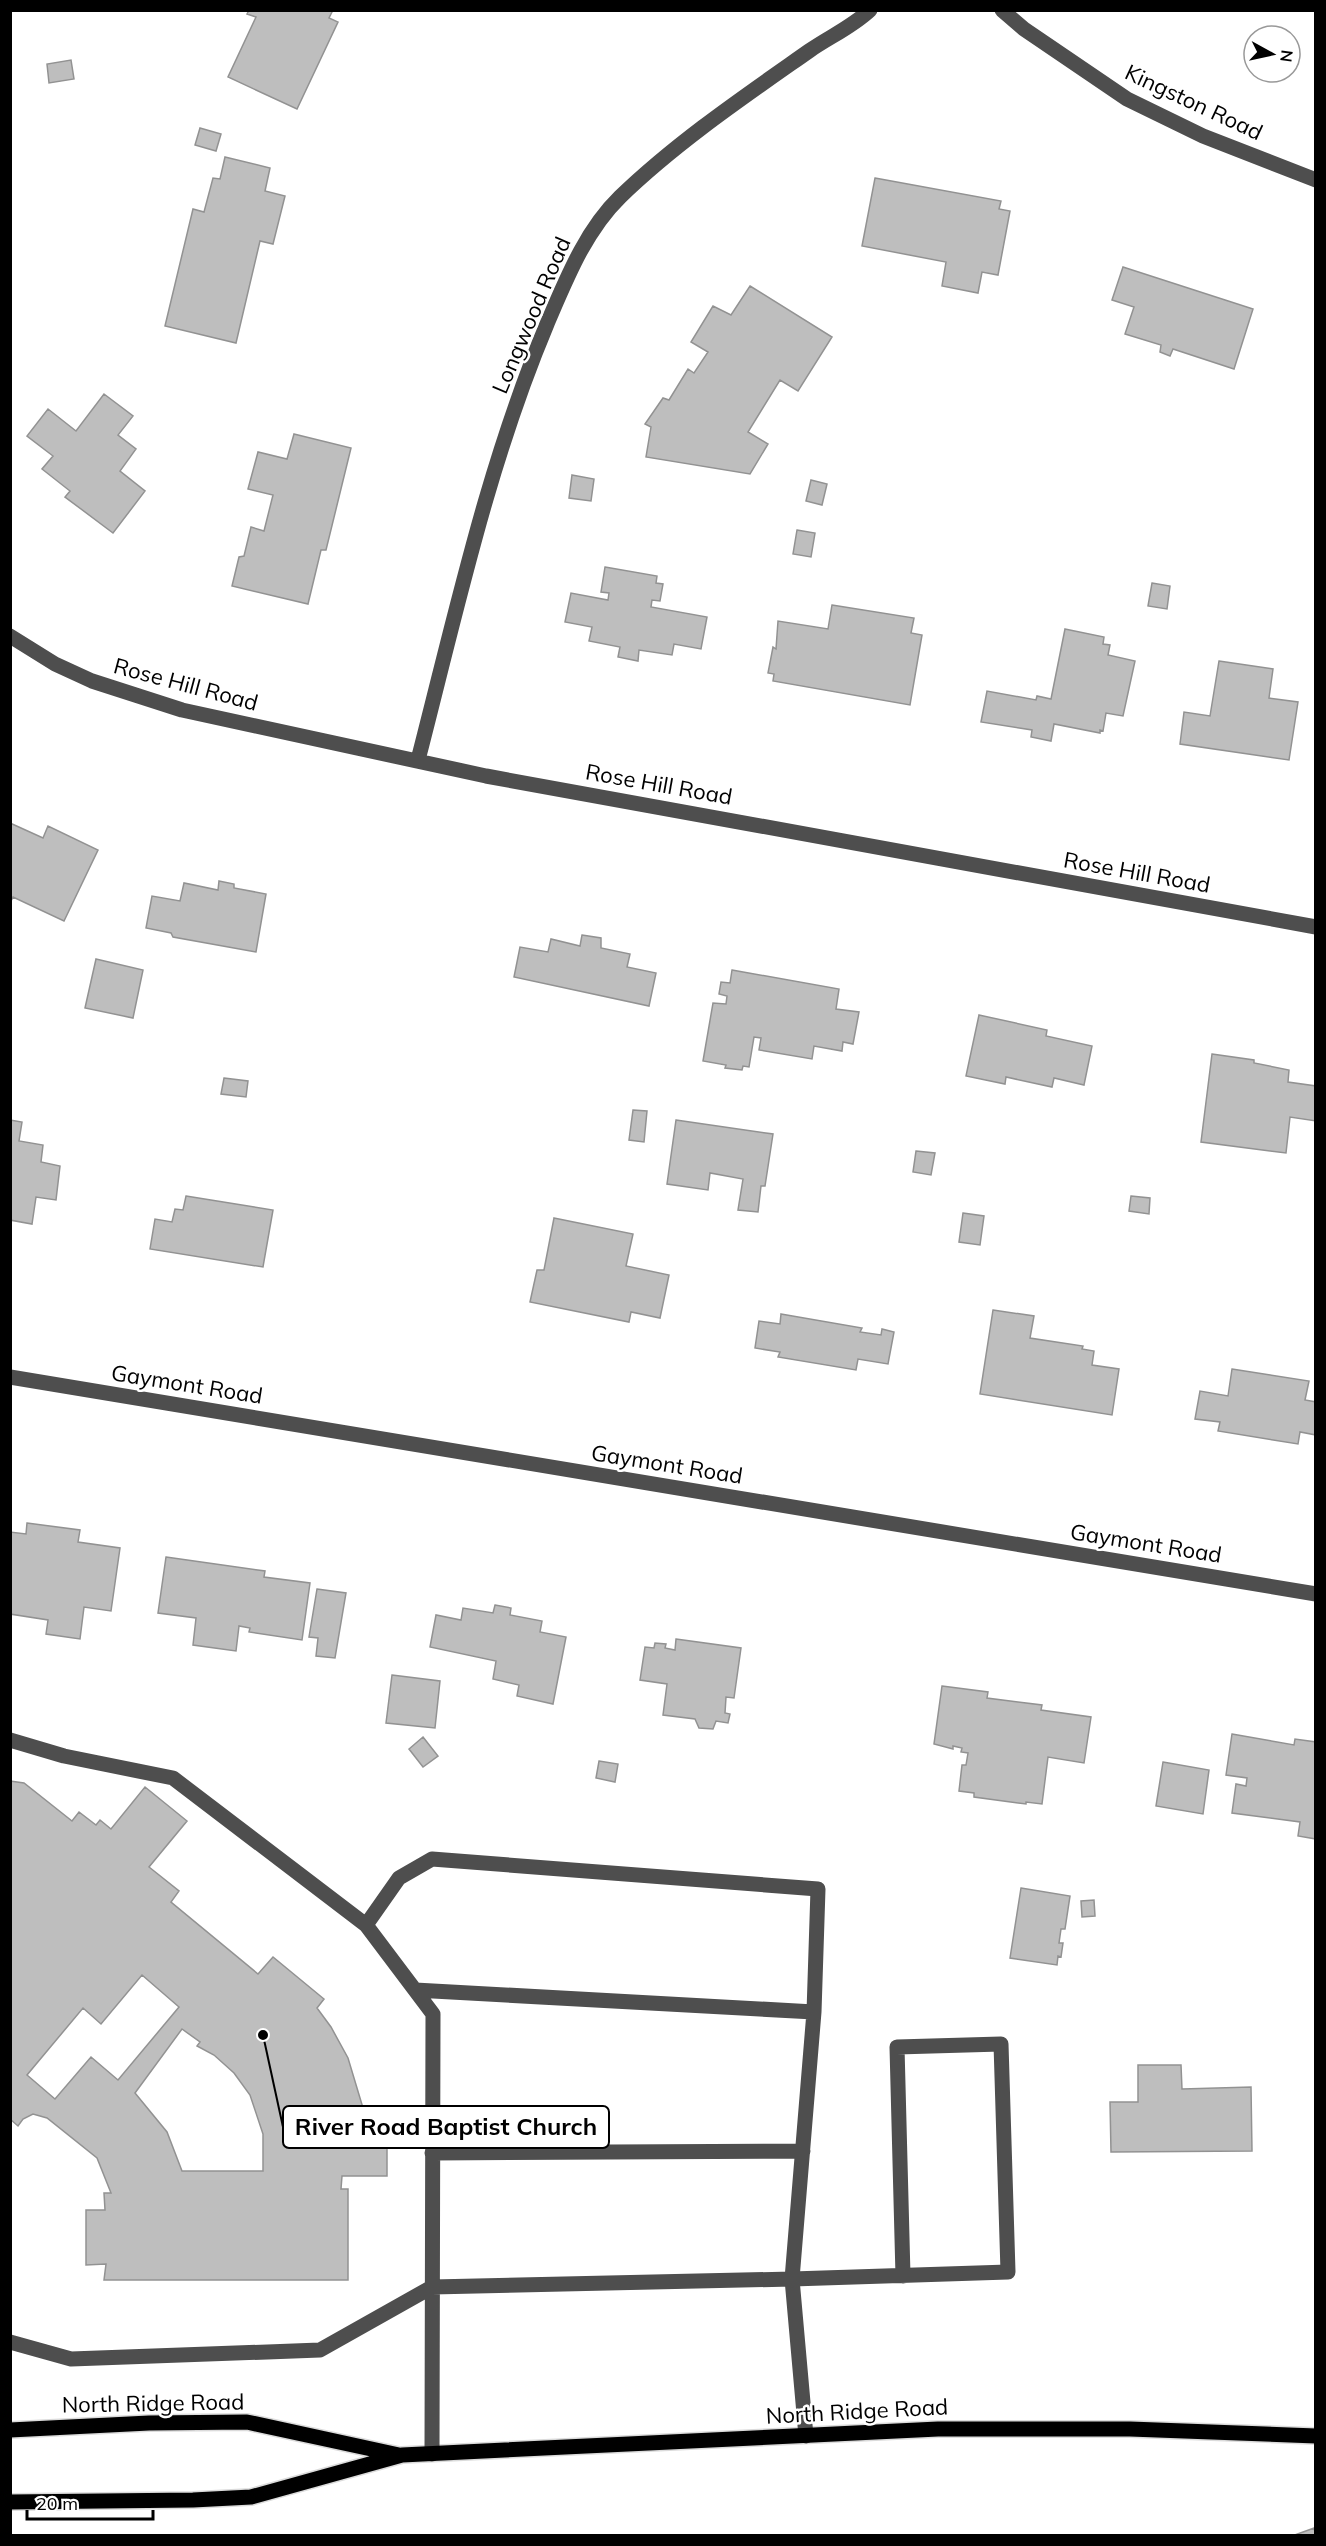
<svg xmlns="http://www.w3.org/2000/svg" width="1326" height="2546" font-family="Mulish,sans-serif">
<style>
.building{fill:#bebebe;stroke:#929292;stroke-width:1.5;fill-rule:evenodd}
.lines{fill:none;stroke-linecap:round;stroke-linejoin:round}
.major-casing{stroke:#dbdbdb;stroke-width:18}
.minor{stroke:#4e4e4e;stroke-width:15}
.major{stroke:#000;stroke-width:15}
.labels{text-anchor:middle;dominant-baseline:central;stroke-width:5;stroke-linejoin:round;paint-order:stroke}
.street-label{font-size:22px;fill:#000;stroke:#fff}
.leader{fill:none;stroke:#000;stroke-width:2}
.callout-dot{fill:#000;stroke:#fff;stroke-width:2}
.callout{fill:#fff;stroke:#000;stroke-width:2}
.callout-label{font-size:24px;text-anchor:middle;font-weight:bold;fill:#000}
</style>
<rect width="100%" height="100%" fill="#fff"/>
<path class="building" d="M249,10h84l-4,8 9,4 -41,87 -69,-32 28,-60 -9,-3z
M71,60l3,19 -25,4 -2,-19z
M200,128l21,6 -5,17 -21,-6z
M225,157l45,11 -5,23 20,5 -12,48 -13,-3 -24,102 -71,-17 28,-117 11,3 9,-34 7,1z
M875,178l126,23 -2,8 11,2 -12,64 -16,-3 -4,21 -36,-7 4,-24 -84,-16z
M1123,267l130,42 -19,60 -61,-20 -3,7 -10,-4 1,-7 -36,-11 9,-27 -22,-7z
M750,286l82,51 -34,54 -18,-11 -32,52 20,12 -18,30 -104,-17 5,-30 -6,-3 18,-26 6,2 19,-31 6,4 14,-21 -17,-10 22,-36 18,9z
M104,394l29,22 -15,19 18,14 -16,22 25,20 -32,42 -48,-36 5,-6 -28,-22 11,-13 -26,-20 21,-27 28,22z
M294,434l57,14 -25,102h-5l-13,54 -76,-18 7,-29 5,-1 7,-29 13,4 9,-36 -25,-6 10,-37 29,7z
M572,475l22,4 -3,22 -22,-3z
M811,480l16,4 -5,21 -16,-4z
M797,530l18,3 -4,24 -18,-3z
M605,567l52,9 -1,7 7,1 -3,17 -8,-1 -1,7 56,10 -6,32 -27,-5 -2,11 -33,-5 -1,11 -20,-4 2,-10 -31,-6 3,-14 -27,-5 6,-29 37,7 1,-7 -8,-1z
M1152,583l18,3 -3,23 -19,-3z
M832,605l82,13 -3,15 11,2 -12,70 -137,-24 1,-7 -6,-1 5,-26 3,2 2,-28 50,8z
M1065,629l39,8 -1,7 7,1 -2,10 27,6 -12,55 -17,-3 -3,18 -3,-1v3l-46,-9 -3,17 -20,-4 1,-7 -51,-8 6,-31 49,9 1,-4 14,3z
M1219,661l54,8 -4,29 29,4 -9,58 -109,-16 4,-32 26,4z
M10,823l33,15 5,-12 50,24 -34,71 -51,-24 -3,6z
M219,881l15,3v4l32,6 -10,58 -83,-15 -2,-4 -25,-5 6,-32 28,5 4,-18 34,7z
M582,935l19,3v10l29,6 -3,13 29,6 -7,33 -135,-29 6,-30 28,5 3,-13 29,7z
M96,959l47,11 -10,48 -48,-10z
M732,970l107,19 -3,20 23,3 -6,32 -10,-2 -1,9 -28,-5 -2,13 -53,-9 2,-12 -7,-1 -5,30 -6,-1 -1,4 -17,-2 1,-3 -23,-4 10,-58 13,1 1,-8 -8,-2 2,-12 9,1z
M979,1015l68,15 -1,6 46,10 -8,39 -30,-7 -2,9 -46,-10 -1,7 -39,-8z
M1212,1054l42,6v3l35,7 -1,12 28,4v35l-26,-4 -4,36 -85,-11z
M224,1078l24,3 -2,16 -25,-3z
M633,1110l14,1 -3,31 -15,-2z
M10,1120l12,2 -3,19 24,4 -2,17 19,4 -4,34 -20,-3 -4,27 -22,-4z
M676,1120l97,14 -8,52h-4l-3,26 -20,-2 5,-31 -33,-6 -2,17 -41,-6z
M916,1151l19,2 -4,22 -18,-3z
M186,1196l87,14 -10,57 -113,-18 5,-30 17,3 3,-13 8,1z
M1131,1196l19,2 -1,16 -20,-3z
M963,1213l21,3 -4,29 -21,-3z
M554,1218l79,16 -7,32 43,9 -9,43 -29,-6 -2,10 -99,-20 7,-32h7z
M993,1310l41,6 -4,22 53,8 -1,3 12,2 -2,14 27,4 -7,46 -132,-21z
M781,1314l81,14 -2,4 21,3 1,-6 12,3 -6,32 -30,-5 -2,11 -78,-13 2,-5 -25,-4 4,-27 21,3z
M1232,1369l77,12 -4,19 11,2v33l-16,-3 -2,12 -80,-13 2,-9 -25,-3 5,-28 28,5z
M27,1523l53,7 -2,12 42,6 -9,63 -27,-4 -4,32 -34,-5 2,-14 -38,-6v-82l16,2z
M166,1557l99,14 -1,6 46,6 -8,57 -53,-8 1,-4 -11,-2 -3,25 -43,-6 3,-27 -38,-5z
M317,1589l29,4 -11,65 -19,-2 2,-18 -9,-1z
M495,1605l16,3 -1,7 32,6 -2,11 26,5 -13,67 -36,-8 2,-11 -26,-6 3,-18 -66,-14 6,-32 25,5 2,-12 30,5z
M676,1639l65,9 -7,50 -8,-1 -1,16 5,1 -2,9 -12,-2 -3,8 -14,-1 -4,-9 -32,-4 4,-31 -27,-4 5,-33 9,1 1,-5 11,1 -1,4 10,2z
M392,1675l48,6 -5,47 -49,-5z
M942,1686l46,6 -1,6 55,7 -1,5 50,7 -7,46 -36,-6 -6,47 -16,-2v2l-52,-7v-4l-15,-2 3,-26h4l2,-12 -7,-1 1,-4 -9,-2v3l-19,-5z
M1232,1734l62,11 1,-6 21,3v97l-18,-3 2,-14 -68,-9 4,-29 10,2 1,-8 -21,-3z
M423,1737l15,19 -15,11 -14,-18z
M599,1761l19,3 -3,18 -19,-4z
M1163,1762l46,8 -6,44 -47,-8z
M10,1781l14,2 48,38 7,-9 17,13 4,-5 11,9 34,-42 42,34 -38,46 30,24 -8,11 87,72 15,-17 51,42 -7,9 14,19 17,31 15,50h24v68h-45l-1,13h7v91h-244l2,-16 -20,1v-55h19l-1,-17h7l-14,-35 -50,-40 -14,-4 -10,5 -5,7 -8,-7zM142,1975l37,32 -61,73 -27,-23 -36,42 -28,-24 56,-67 18,16zM182,2029l18,13 -3,4 17,9 20,18 16,22 13,39v37h-81l-15,-39 -32,-39z
M1021,1888l49,8 -5,33h-4l-2,14h4l-2,14 -3,-1 -1,9 -47,-7z
M1094,1900l1,16 -13,1 -1,-16z
M1138,2065h43l1,24 69,-2 1,64 -141,1 -1,-50h28z
M1314,2528l2,8h-24z"/>
<g class="lines">
<g class="major-casing">
<path id="major" d="M10,2430l139,-7 98,-1 152,33
M10,2502l183,-2 58,-3 151,-42 536,-26h192l186,7"/>
</g>
<path class="minor" d="M1002,10l22,19 103,70 76,37 113,44
M10,636l45,28 37,17 90,29 304,66 830,151
M418,760c38,-147 70,-296 129,-436 19,-44 38,-93 73,-127 57,-55 125,-101 189,-146 20,-14 43,-24 61,-41
M10,1377l1306,217
M10,1740l54,16 109,22 193,147 67,89 -1,440
M366,1925l33,-47 33,-19 386,30 -4,123
M415,1990l399,22 -22,267 216,-7 -7,-228 -104,3 6,229
M432,2153l371,-2
M10,2342l61,17 249,-9 112,-63 360,-8 14,157"/>
<use href="#major" class="major"/>
</g>
<g class="labels">
<g class="street-label">
<text transform="translate(1194 102) rotate(25)">Kingston Road</text>
<text transform="translate(531 315) rotate(-67)">Longwood Road</text>
<text transform="translate(186 684) rotate(15)">Rose Hill Road</text>
<text transform="translate(659 784) rotate(10)">Rose Hill Road</text>
<text transform="translate(1137 872) rotate(10)">Rose Hill Road</text>
<text transform="translate(187 1384) rotate(9)">Gaymont Road</text>
<text transform="translate(667 1464) rotate(9)">Gaymont Road</text>
<text transform="translate(1146 1543) rotate(9)">Gaymont Road</text>
<text transform="translate(153 2403) rotate(-1)">North Ridge Road</text>
<text transform="translate(857 2411) rotate(-3)">North Ridge Road</text>
</g>
</g>
<path class="leader" d="M263 2035L283 2127"/>
<circle class="callout-dot" cx="263" cy="2035" r="6"/>
<rect class="callout" x="283" y="2106" width="326" height="42" rx="6"/>
<g class="callout-label">
<text x="446" y="2135">River Road Baptist Church</text>
</g>
<rect width="1326" height="2546" fill="none" stroke="#000000" stroke-width="24"/>
<g transform="translate(1272 54) rotate(98)"><circle r="28" fill="#ffffff" stroke="#999999" stroke-width="1.5"/>
<path d="M0-4.5L10 22L0 15L-10 22Z" fill="#000000"/>
<text y="-9" font-size="16" font-weight="bold" text-anchor="middle" fill="#000000">N</text>
</g>
<path d="M27 2510v9h126v-9" fill="none" stroke="#000000" stroke-width="3"/>
<text x="36" y="2510" font-size="18" fill="#000000" stroke="#ffffff" stroke-width="4.5" paint-order="stroke">20 m</text>
</svg>
